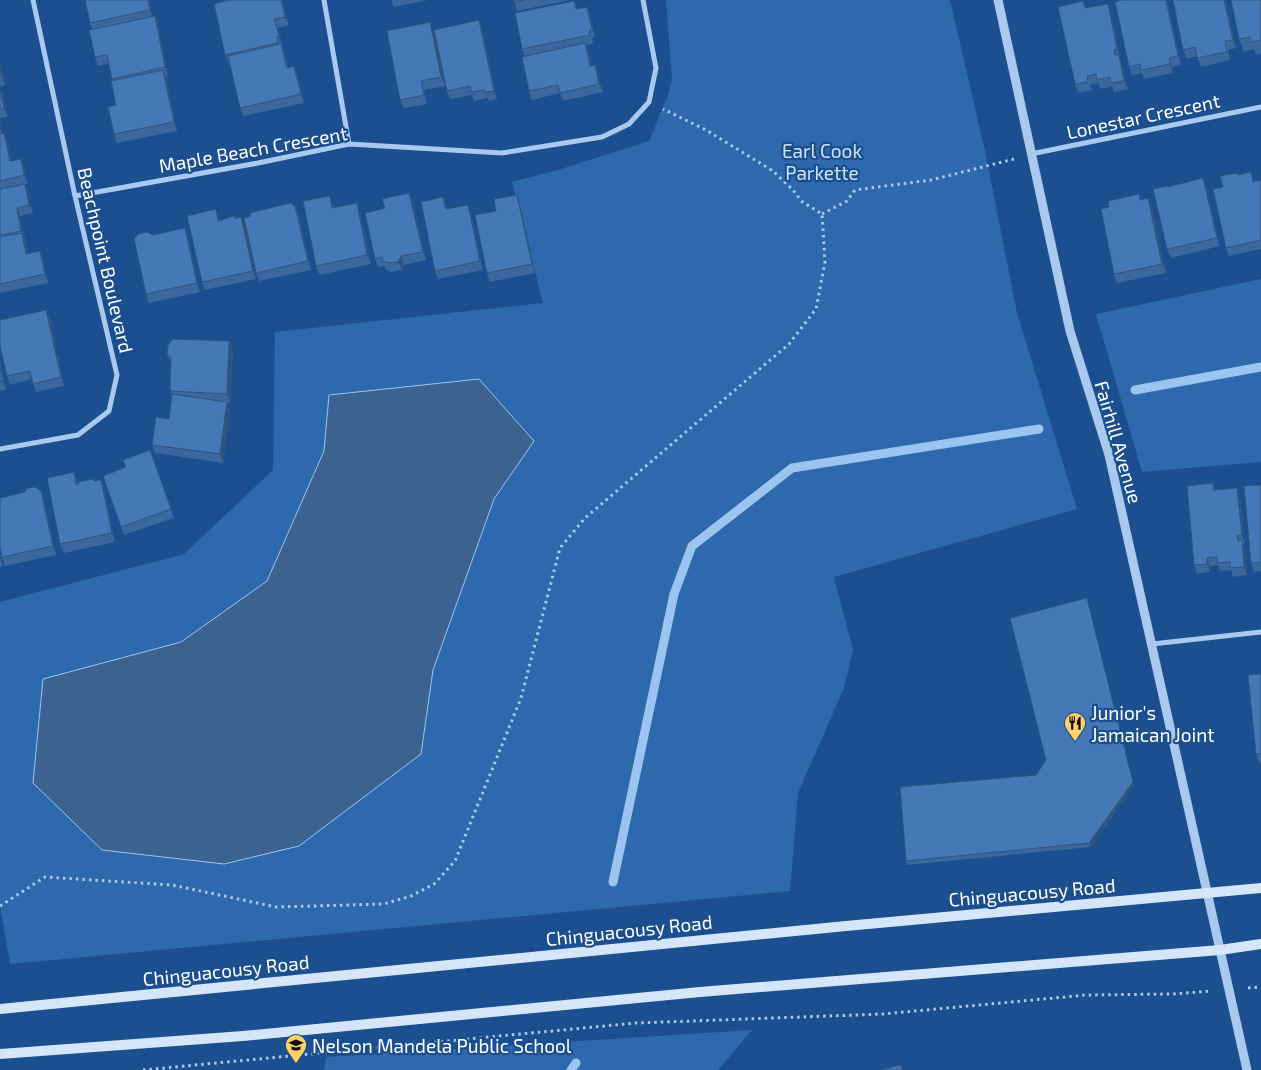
<svg xmlns="http://www.w3.org/2000/svg" width="1261" height="1070" font-family="'Exo 2',sans-serif">
<style>
.green{fill:#2e69ad}
.water{fill:#3c6290;stroke:#9cc4f0}
.lines{fill:none;stroke-linecap:round;stroke-linejoin:round}
.stream{stroke:#9cc4f0;stroke-width:9}
.path{stroke:#a9c9ee;stroke-width:3;stroke-dasharray:2.5 4;stroke-linecap:butt}
.minor{stroke:#a9c9ee;stroke-width:5}
.tertiary{stroke:#a9c9ee;stroke-width:9}
.secondary{stroke:#d6e6fa;stroke-width:10}
.wall{fill:#3a679d}
.shaded-wall{fill:#305480}
.building{fill:#4478b7;stroke:#305480}
.labels{text-anchor:middle;dominant-baseline:central;stroke-width:4.5;stroke-linejoin:round;paint-order:stroke}
.street-label{font-size:19px;fill:#fff;stroke:#1b4f8f}
.park-label{font-size:19px;fill:#cfe3fa;stroke:#1b4f8f}
.poi-label{font-size:19px;fill:#fff;stroke:#1b4f8f;text-anchor:start}
</style>
<rect width="100%" height="100%" fill="#1b4f8f"/>
<path class="green" d="M666,0h284l35,151 32,162 60,196 -243,68 19,73 -9,38 -46,105 -8,98 -780,73 -10,-59v-303l184,-48 89,-84 2,-138 268,-29 -31,-121 46,-12 91,-29 19,-46 4,-16z
M1261,279v183l-119,10 -46,-158z
M752,1030l-34,40h-394l2,-13z"/>
<path class="water" d="M479,379l55,62 -40,58 -61,171 -12,84 -122,92 -75,18 -122,-14 -69,-67 10,-104 138,-37 86,-61 57,-130 5,-56z"/>
<g class="lines">
<path class="stream" d="M1135,390l126,-23
M613,882l61,-288 18,-48 100,-78 247,-39
M571,1070l5,-7"/>
<path class="path" d="M822,214l25,-13 8,-11 76,-10 83,-21
M0,906l45,-29 127,8 104,22 108,-3 27,-8 23,-12 21,-23 66,-163 39,-150 25,-30 204,-174 27,-35 9,-47 -3,-48 -21,-13 -8,-11 -20,-19 -67,-41 -43,-21
M1248,988l13,-1
M143,1070l493,-47 247,-9 203,-19 87,-1 38,-3"/>
<path class="minor" d="M324,0l25,144
M1031,154l230,-47
M75,196l183,-33 91,-19 153,9 100,-16 27,-13 20,-22 7,-34 -13,-68
M0,449l78,-14 31,-24 8,-36 -42,-179 -42,-196
M1152,644l109,-12"/>
<path class="tertiary" d="M998,0l72,331 39,124 138,615"/>
<path class="secondary" d="M0,1009l846,-83 415,-38
M0,1054l243,-18 457,-44 520,-42 41,-6"/>
</g>
<path class="wall" d="M149,0l3,16 6,8 10,52 -2,1 11,54 -60,12 -3,-9 2,-29 -3,-24 -4,-17 -11,2 -3,-9 -3,-28 -2,-6z
M224,0h58l7,25 -11,3 10,39 9,7 7,29 -61,13 -3,-8 -10,-45 -1,1 -4,-9z
M391,0h37l-34,7z
M514,0h56l-53,11z
M1167,0l14,65 -9,2 1,6 -29,6 -2,-6 -10,2 -3,-8z
M1226,0l10,48 -8,2 2,10 -29,7 -4,-11 -10,3 -4,-9z
M1261,0v54l-5,1 -2,-6 -10,3 -5,-13z
M574,1l3,8 10,-2 3,8 5,23h-3l1,6 -7,1 3,7 2,13h4l3,8 5,19 -40,9 -3,-8 -28,7 -3,-9 -4,-34 -3,-8z
M1083,1l3,7 25,4 9,46 8,31 -14,3 -2,-6 -12,3 -1,-6 -9,2 2,5 -14,3 -3,-9z
M482,29l15,70 -8,2 -1,-3 -14,3 -2,-6 -22,4 -3,-8z
M433,31l12,55 -21,4 3,14 -23,4 -4,-8z
M0,62l5,23 -5,2z
M0,87l3,8 5,22 -8,1z
M0,121l3,13 4,8 5,19 9,-2 3,9 4,16h-3l3,8 5,21 -13,3 8,38 15,6 5,23 -48,10z
M1238,175l16,6 7,-1v69l-32,7 -3,-8 -3,-61z
M1203,178l3,8 14,60 -49,12 -4,-9 2,-62z
M409,193l4,9 13,58 -22,5 -2,5 -11,2 -5,-2 -1,-4 -7,1 -3,-8 10,-51z
M517,195l3,9 15,69 -45,9 -3,-9 9,-62z
M1148,198l4,9 14,66 -49,10 -3,-9 27,-74z
M333,204l1,3 26,4 11,53 -52,11 -3,-9z
M468,205l3,8 12,57 -45,9 -3,-8 11,-65 1,3z
M295,206l4,9 12,55 -52,11 -3,-8z
M241,217l4,9 11,53 -51,11 -3,-8 17,-64 1,3z
M185,228l3,8 12,56 -51,11 -3,-9 7,-59z
M46,310l4,9 14,67 -28,6 -4,-13 -22,6 -3,-9z
M229,341l4,9 -3,53 -3,-1 3,8 -7,53 -68,-10 -3,-8 17,-26 3,-22 -2,-6 1,-28 -4,-9z
M0,361l6,29 -6,1z
M150,450l24,68 -50,17 -21,-59 23,-9z
M74,472l4,12 15,-5 1,2 7,-1 3,8 11,54 -51,11 -4,-9z
M1213,483l2,7 25,7 5,47h-2l2,5 2,26 -14,2 -2,-7 -11,1 -2,-6 -8,1v6l-13,2 -3,-9z
M1261,485v86l-7,1 -3,-9z
M41,491l3,9 12,55 -51,11 -3,-9z
M0,553l3,13 -3,1z
M1087,598l47,188 -43,61 -184,18 -1,-4 130,-86 10,-15z
M1261,674v88l-2,1 -3,-9z"/>
<path class="shaded-wall" d="M148,0h1l4,18 -3,-8z
M281,0h1l7,25 -4,-8z
M1166,0h1l14,65 -3,-9z
M1224,0h2l10,48 -3,-8z
M1108,4l3,8 10,46 -4,-9z
M587,7l3,8 5,23 -3,-9z
M155,16l3,8 10,52 -3,-9z
M479,20l3,9 15,70 -3,-8z
M275,21l3,9 4,15 -3,-8z
M430,22l3,9 12,55 -4,-9z
M585,43l4,9 4,22 -3,-8z
M281,44l3,9 6,23 -3,-8z
M1119,54l3,9 6,26 -4,-8z
M1169,58l3,9 1,6 -3,-9z
M0,62l5,23 -3,-8 -2,-10z
M595,65l3,8 5,19 -4,-8z
M294,66l3,8 7,29 -3,-9z
M163,70l4,9 10,52 -3,-9z
M421,81l3,9 3,14 -3,-9z
M0,87l3,8 5,22 -4,-9z
M0,121l4,20 -4,-13z
M4,133l3,9 7,28 -4,-9z
M21,159l3,9 4,16 -4,-9z
M1203,178l3,8 14,60 -3,-8z
M25,184l3,8 5,21 -4,-8z
M409,193l4,9 13,58 -3,-8z
M517,195l3,9 15,69 -3,-9z
M1148,198l4,9 14,66 -4,-9z
M357,203l3,8 11,53 -4,-9z
M468,205l3,8 12,57 -3,-9z
M295,206l4,9 12,55 -3,-9z
M17,208l3,8 5,23 -4,-8z
M241,217l4,9 11,53 -3,-8z
M185,228l3,8 12,56 -3,-9z
M22,233l3,8 4,22 -3,-9z
M40,251l3,9 5,23 -3,-9z
M401,256l3,9 -2,5 -4,-8z
M46,310l4,9 14,67 -3,-9z
M229,341l4,9 -3,53 -3,-9z
M0,361l6,29 -3,-9 -3,-13z
M227,402l3,8 -7,53 -3,-9z
M101,480l3,8 11,54 -3,-9z
M1237,488l3,9 5,47 -3,-9z
M41,491l3,9 12,55 -3,-9z
M1242,540l3,9 2,26 -3,-8z
M0,553l3,13 -3,-8z
M1207,558l3,8v6l-3,-8z
M1087,598l47,188 -43,61 -2,-4z"/>
<path class="building" d="M85,0h63l2,10 -60,13z
M230,0h51l4,17 -11,2 1,2 4,16h-2l1,6 -53,12 -11,-51z
M514,0h11l-11,2z
M1122,0h44l12,56 -9,2 1,6 -29,6 -1,-6 -11,3 -14,-65z
M1173,0h51l9,40 -8,1 2,11 -30,6 -2,-11 -12,3z
M1231,0h30v40l-9,2 -2,-5 -11,2z
M574,1l2,8 11,-2 5,22 -3,1 1,5 -68,14 -7,-36z
M1083,1l2,7 23,-4 9,45 -3,1 1,5 4,-1 5,27 -13,2 -1,-6 -13,3 -1,-6 -9,2 1,6 -13,2 -17,-77z
M155,16l10,51 -53,12 -5,-24 -12,2 -6,-27z
M479,20l15,71 -9,1v-2l-14,2 -1,-6 -23,5 -13,-61z
M430,22l11,55 -20,4 3,14 -24,5 -13,-69z
M585,43l5,23 5,-1 4,19 -39,9 -2,-8 -29,6 -7,-34z
M281,44l6,24 7,-2 7,28 -61,14 -12,-52z
M0,67l2,10h-2z
M163,70l11,52 -60,12 -6,-27 8,-2 -5,-24z
M0,88l4,20 -4,1z
M4,133l6,28 11,-2 3,16 -24,6v-47z
M1251,172l2,10 8,-2v60l-35,8 -13,-59 10,-2 -3,-11 17,-3 1,2z
M1203,178l14,60 -50,11 -14,-60 15,-3v1z
M25,184l4,21 -12,3 4,23 -21,4v-46z
M409,193l14,59 -22,4 -3,6 -10,1 -5,-2 -1,-4 -7,2 -10,-46 20,-5 -3,-9z
M1139,194l1,6 8,-2 14,66 -48,10 -13,-65 8,-2 -1,-6z
M517,195l15,69 -45,9 -12,-58 21,-4 -2,-12z
M330,196l2,12 25,-5 10,52 -51,11 -13,-65z
M443,197l3,12 22,-4 12,56 -45,10 -14,-69z
M290,203l5,3 13,55 -52,12 -12,-55 7,-2 -1,-3z
M216,209l2,12 16,-5 1,3 6,-2 12,54 -51,11 -15,-66z
M185,228l12,55 -51,11 -12,-55 4,-5 9,-2 6,3z
M22,233l4,21 14,-3 5,23 -45,10v-47z
M46,310l15,67 -28,7 -3,-13 -23,5 -7,-30v-26z
M173,339l56,2 -2,53 -57,-3 1,-34 -4,-3 1,-9z
M0,368l3,13 -3,1z
M172,394l55,8 -7,52 -68,-9 4,-28 13,2z
M150,450l21,59 -50,18 -18,-51 23,-9 -3,-7z
M74,472l2,12h3l-1,-2 15,-3 1,2 7,-1 11,53 -52,11 -13,-66z
M1213,483v7l24,-2 5,47 -5,1 1,5 4,-1 2,27 -14,1v-6l-13,1v-6l-10,1v6l-13,1 -7,-79z
M1261,485v77l-10,1 -7,-77z
M35,487l6,4 12,55 -51,11 -2,-9v-50l25,-6 2,-4z
M1087,598l46,184 -44,61 -183,18 -6,-74 136,-12 10,-15 -36,-142z
M1261,674v79l-5,1 -8,-79z
M901,1065l1,5h-22z"/>
<defs>
<g id="restaurant-pin" transform="scale(1.125)"><path d="M0 17L-7.5 6A9.5 9.5 0 1 1 7.5 6Z" fill="#ffd166" stroke="#1b4f8f"/><path d="M-5-6h1v4h1v-4h1v4h1v-4h1v5L-1.5 .5V6h-2V.5L-5-1ZM5-6V6H3V1.5H1.5Q1.5-4 5-6Z" fill="#111"/></g>
<g id="school-pin" transform="scale(1.125)"><path d="M0 17L-7.5 6A9.5 9.5 0 1 1 7.5 6Z" fill="#ffd166" stroke="#1b4f8f"/><path d="M0-5L7-2L0 1L-7-2ZM-4 1L0 2.5L4 1V4Q0 6-4 4Z" fill="#111"/></g>
</defs>
<g fill-rule="evenodd">
<use href="#restaurant-pin" x="1075" y="723"/>
<use href="#school-pin" x="296" y="1045"/>
</g>
<g class="labels">
<g class="street-label">
<text transform="translate(1143 116) rotate(-12)">Lonestar Crescent</text>
<text transform="translate(253 149) rotate(-10)">Maple Beach Crescent</text>
<text transform="translate(106 260) rotate(77)">Beachpoint Boulevard</text>
<text transform="translate(1119 442) rotate(74)">Fairhill Avenue</text>
<text transform="translate(1032 892) rotate(-5)">Chinguacousy Road</text>
<text transform="translate(629 930) rotate(-6)">Chinguacousy Road</text>
<text transform="translate(226 970) rotate(-6)">Chinguacousy Road</text>
</g>
<g class="park-label">
<text x="822" y="150">Earl Cook<tspan x="822" dy="22">Parkette</tspan></text>
</g>
<g class="poi-label">
<text x="1091" y="712">Junior's<tspan x="1091" dy="22">Jamaican Joint</tspan></text>
<text x="312" y="1045">Nelson Mandela Public School</text>
</g>
</g>
</svg>
